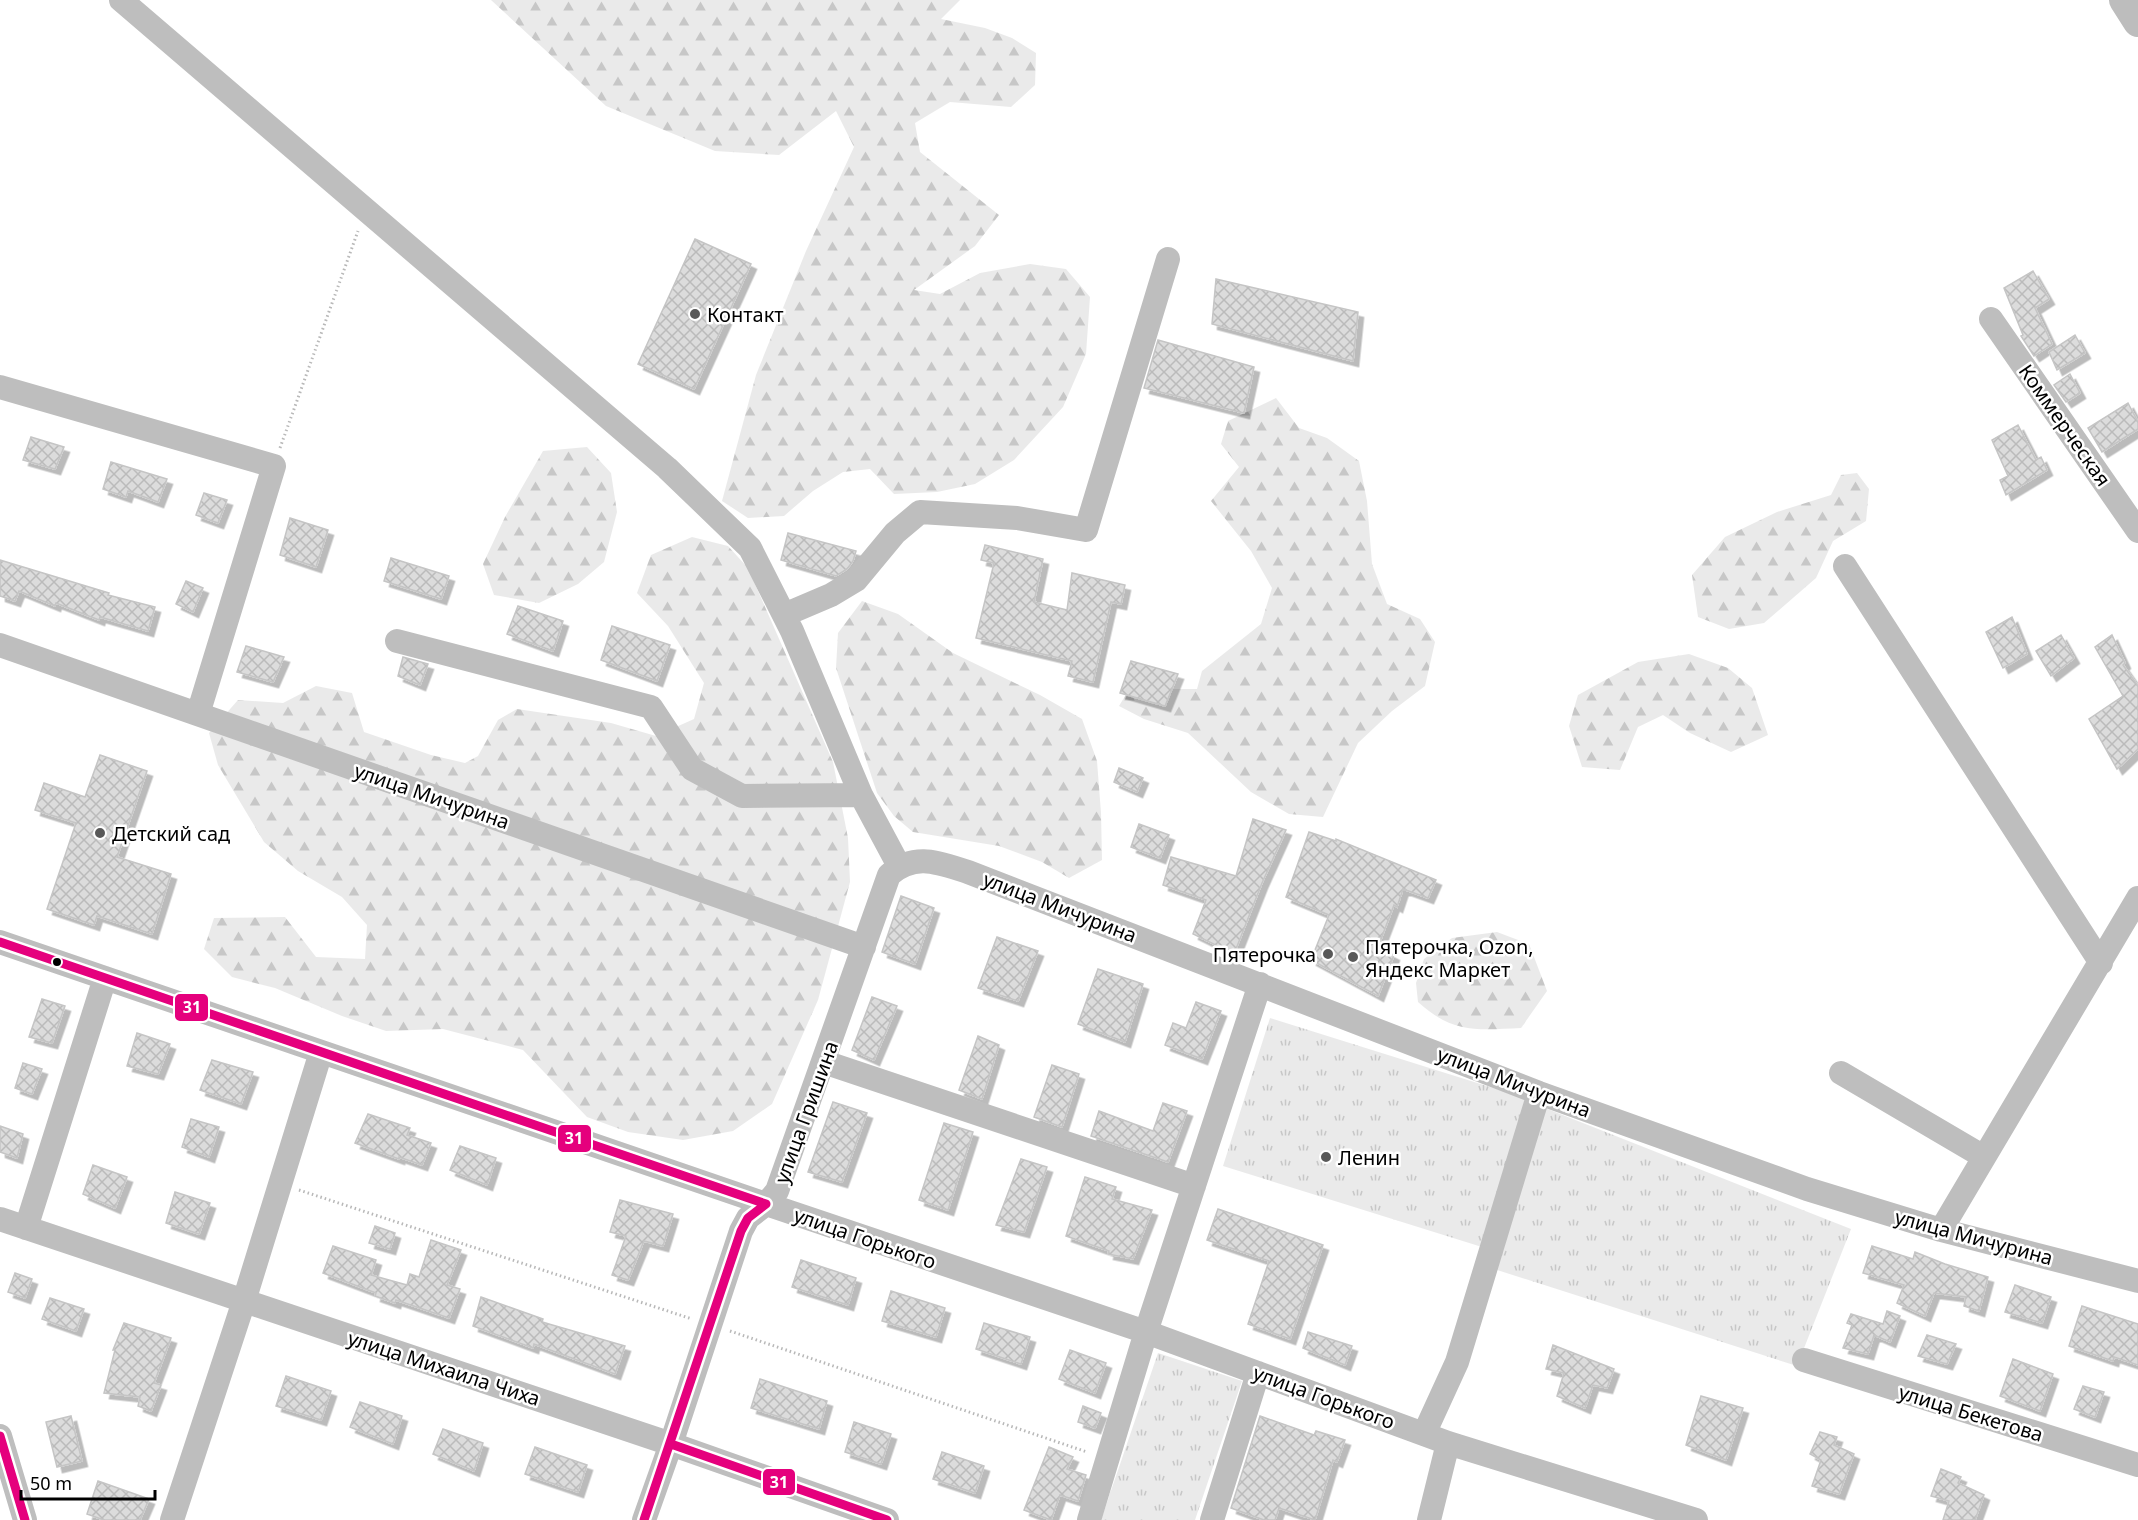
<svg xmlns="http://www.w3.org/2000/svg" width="2138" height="1520" font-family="'Noto Sans',sans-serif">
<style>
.grass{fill:url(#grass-tufts)}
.forest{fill:url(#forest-firs)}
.building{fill:url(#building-cross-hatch);stroke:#c5c5c5;stroke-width:1.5;filter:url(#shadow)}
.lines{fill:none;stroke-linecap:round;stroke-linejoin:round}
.path{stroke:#b8b8b8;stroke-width:3;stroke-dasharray:1.5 3;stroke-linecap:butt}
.minor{stroke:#bebebe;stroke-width:24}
.major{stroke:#bdbdbd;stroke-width:30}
.bus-1-casing{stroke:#fff;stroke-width:14}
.bus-1{stroke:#e5007d;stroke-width:9}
.poi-dot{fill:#595959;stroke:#fff;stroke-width:2}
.bus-dot{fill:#000;stroke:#fff;stroke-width:2}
.labels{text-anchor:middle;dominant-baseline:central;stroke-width:5;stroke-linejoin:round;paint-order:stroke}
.poi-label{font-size:20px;fill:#000;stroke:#fff;text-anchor:start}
.street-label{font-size:20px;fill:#000;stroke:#fff}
.line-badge{stroke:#fff;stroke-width:2}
.badge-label{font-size:16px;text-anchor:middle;font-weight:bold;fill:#fff}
</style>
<defs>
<pattern id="grass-tufts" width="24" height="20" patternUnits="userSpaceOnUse" patternTransform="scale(1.5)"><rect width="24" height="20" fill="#eaeaea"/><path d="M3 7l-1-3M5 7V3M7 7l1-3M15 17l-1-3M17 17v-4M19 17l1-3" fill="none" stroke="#c7c7c7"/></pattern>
<pattern id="forest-firs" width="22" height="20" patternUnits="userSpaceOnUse" patternTransform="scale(1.5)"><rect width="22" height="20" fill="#eaeaea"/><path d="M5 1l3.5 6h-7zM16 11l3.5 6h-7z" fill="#c7c7c7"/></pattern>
<pattern id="building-cross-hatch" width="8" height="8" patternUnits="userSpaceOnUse" patternTransform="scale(1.5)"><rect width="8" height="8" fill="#dcdcdc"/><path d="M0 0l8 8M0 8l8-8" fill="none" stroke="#bbb"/></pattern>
<filter id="shadow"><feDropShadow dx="5.5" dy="5.5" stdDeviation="0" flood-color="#0004"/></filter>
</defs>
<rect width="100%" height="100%" fill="#fff"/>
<path class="grass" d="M1270,1018l258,81 -46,148 -259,-81z
M1540,1106l311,123 -54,137 -303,-97z
M1158,1353l84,28 -47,139h-94z"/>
<path class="forest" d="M491,0h469l-19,19 44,9 27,10 24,15 -1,32 -24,22 -61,-5 -35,21 5,29 79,63 -24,31 -61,44 26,4 40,-21 50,-9 36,5 24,28 -4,57 -23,53 -49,53 -39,24 -38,8 -43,2 -24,-25 -27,3 -30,19 -29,25 -36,2 -26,-17 34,-126 50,-124 48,-104 -18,-36 -57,44 -64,-4 -109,-45z
M1276,398l23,30 28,10 32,23 8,40 5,63 15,40 33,15 15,23 -10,44 -33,25 -34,32 -35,74 -34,-3 -38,-22 -63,-59 -44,-14 -25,-13 14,-23 27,6h37l5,-18 59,-47 11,-36 -21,-37 -40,-50 28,-34 -18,-23 7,-23z
M587,447l24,26 6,39 -13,50 -26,22 -39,19 -45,-8 -11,-31 22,-47 38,-66z
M1857,473l12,16 -3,32 -33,20 -17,37 -52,45 -35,6 -31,-12 -6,-42 33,-38 52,-25 54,-17 10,-20z
M692,537l36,9 20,22 85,194 15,76 2,44 -32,118 -46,104 -39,27 -50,9 -55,-8 -41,-15 -64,-67 -80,-21 -57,2 -44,-15 -67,-28 -43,-11 -28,-28 10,-31 71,-1 31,40 49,2 2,-34 -25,-28 -44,-26 -34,-29 -46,-77 -9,-32 29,-33 45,3 33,-17 36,7 12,39 67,23 34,8 13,-7 20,-36 19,-11 94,14 45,13 38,-17 10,-36 -36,-57 -31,-33 14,-38z
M862,601l36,13 55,39 87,42 42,24 15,42 4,52 1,47 -33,18 -27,-16 -43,-16 -86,-14 -19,-16 -17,-23 -41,-125 2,-35z
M1689,654l39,14 24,20 16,47 -37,17 -41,-19 -27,-18 -25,12 -18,43 -38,-3 -13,-41 9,-31 60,-33z
M1497,932l32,12 18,47 -26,37c-43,2 -68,6 -103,-26l-2,-19 8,-24 28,-21z"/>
<path class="building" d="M695,239l56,25 -57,125 -56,-25z
M2033,271l16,28 -14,9 17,36 -18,12 -13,-20 2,-1 -19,-47z
M1216,279l142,33 -5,49 -141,-37z
M2075,335l10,18 -28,17 -8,-18z
M1158,340l96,27 -10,46 -100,-25z
M2070,374l10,19 -14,9 -12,-17z
M2128,403l10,19v7l-36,23 -14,-24z
M2018,425l18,35 5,-3 6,13 -41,25 -6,-15 8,-4 -16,-36z
M31,437l33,10 -9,22 -32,-9z
M111,462l56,17 -9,23 -30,-11 -2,6 -23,-8z
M204,493l23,7 -9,23 -22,-8z
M290,518l38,12 -12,37 -36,-12z
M788,533l68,18 -3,10 -6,8 -11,7 -55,-16z
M985,545l58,14 -9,43 33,8 5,-37 53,12 -4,19 -10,-2 -18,80 -25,-6 4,-15 -96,-23 18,-75 -13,-3z
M391,558l58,18 -8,23 -57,-18z
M0,560l109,33 -1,2 47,12 -7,24 -48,-14 -1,3 -43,-17 -1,3 -36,-15 -4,10 -15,-5z
M186,581l17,7 -10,24 -17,-8z
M518,606l45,15 -10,30 -46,-17z
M2012,617l15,37 -24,14 -17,-36z
M612,626l58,19 -13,36 -56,-21z
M2061,635l13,23 -23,18 -15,-25z
M2112,635l13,28 -2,2 15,21v63l-21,20 -28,-50 34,-23 -28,-49z
M246,646l38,11 -11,25 -36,-10z
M403,657l25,7 -8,21 -22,-9z
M1131,661l47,13 -13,32 -45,-13z
M100,755l47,16 -30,86 54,17 -19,60 -55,-18 -3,9 -47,-16 29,-86 -41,-13 9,-27 41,14z
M1119,768l24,10 -6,14 -23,-10z
M1253,819l33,11 -24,53 -28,71 -41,-20 13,-34 -43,-15 8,-28 65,19z
M1139,824l30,11 -9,23 -29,-11z
M1309,832l27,9v-2l100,41 -8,18 -25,-9 -6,18 -3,-2 -16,42 16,8 -16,41 -67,-36 18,-45 -43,-18z
M901,896l33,12 -19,56 -33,-12z
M997,937l41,14 -20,50 -40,-13z
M1098,969l45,15 -18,58 -47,-18z
M872,997l25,9 -23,54 -22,-10z
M42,999l23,7 -13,37 -23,-6z
M1196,1002l25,9 -19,48 -37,-14 8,-22 13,5z
M137,1033l33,11 -12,30 -31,-8z
M978,1036l21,9 -17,54 -23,-9z
M212,1060l41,12 -12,32 -41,-14z
M23,1063l19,6 -10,25 -17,-6z
M1052,1065l27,9 -17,53 -28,-10z
M833,1102l34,11 -25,69 -34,-10z
M1163,1103l24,8 -19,51 -77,-26 8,-25 54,20z
M368,1114l42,14 -3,7 24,8 -9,22 -23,-8v2l-44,-16z
M191,1119l28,8 -10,30 -27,-10z
M944,1123l29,9 -25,78 -29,-10z
M0,1126l23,8 -6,24 -17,-6z
M460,1146l36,12 -9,27 -37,-15z
M1021,1159l26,8 -23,65 -28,-7z
M93,1165l34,12 -12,31 -32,-14z
M1085,1177l31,10 -4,12 40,11 -19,49 -25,-5 1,-3 -43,-15z
M175,1192l35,11 -11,31 -33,-11z
M620,1200l53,14 -10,32 -19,-5 -16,39 -16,-5 14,-39 -16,-4z
M1218,1209l105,36 -33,94 -42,-15 21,-63 -62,-21z
M375,1226l20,7 -5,16 -21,-6z
M431,1240l30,10 -14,35 13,4 -11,29 -53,-18 -1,3 -20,-7 1,-3 -53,-20 10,-27 43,14 -5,15 36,10 3,-11 9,3z
M1872,1246l41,13 2,-7 30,12 43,13 -9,34 -15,-5 2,-9 -32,-4 -9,23 -28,-13 7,-18 -41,-12z
M801,1260l55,18 -8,27 -56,-18z
M15,1273l17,6 -7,19 -17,-6z
M2015,1285l36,12 -9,26 -37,-11z
M891,1291l54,17 -9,29 -54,-16z
M481,1297l62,22 -1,3 83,24 -10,28 -81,-30 -1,4 -60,-22z
M50,1298l34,11 -8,22 -34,-12z
M2082,1306l56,18v41l-24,-8 -1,4 -44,-15z
M1887,1311l13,5 -10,26 -16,-7 -6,19 -25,-6 9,-23 -5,-2 4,-9 32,10z
M124,1323l47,15 -17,45 7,2 -10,26 -13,-5 2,-9 -36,-4 11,-43h-2z
M984,1323l46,14 -9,27 -45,-15z
M1308,1332l44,14 -7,19 -42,-17z
M1927,1335l29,9 -9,20 -29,-8z
M1553,1345l61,24 -7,19 -14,-3 -8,23 -28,-12 7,-23 -18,-4z
M1070,1350l36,13 -11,30 -36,-14z
M2013,1359l40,15 -13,37 -40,-15z
M286,1376l45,15 -10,29 -45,-14z
M760,1379l67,22 -8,28 -68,-21z
M2083,1386l21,6 -9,25 -21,-8z
M1701,1396l42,12 -17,52 -40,-15z
M360,1402l42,14 -9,28 -43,-17z
M1083,1406l18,7 -6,15 -17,-6z
M71,1416l11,45 -25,6 -11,-45z
M1260,1416l54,19 2,-4 29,9 -8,22 -4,-2 -18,60 -36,-12 -4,12h-11l-33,-12z
M854,1422l37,12 -10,30 -36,-12z
M443,1429l40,14 -9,28 -41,-17z
M1820,1432l17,5 -3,8 20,9 -15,40 -27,-8 9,-26 -11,-6z
M535,1447l52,18 -9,27 -53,-18z
M1049,1447l24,10 -6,12 19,6 -8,26 -18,-6 -9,25 -27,-10z
M942,1452l42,14 -9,27 -42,-14z
M1941,1469l20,8 -3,6 26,12 -9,25h-32l6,-19 -18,-5z
M98,1481l51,18 -9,21h-36l-17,-6z"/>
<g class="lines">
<path class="path" d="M280,448l78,-217
M299,1190l393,129
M730,1331l357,121"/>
<path class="minor" d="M121,0l546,468 83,80 42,83 69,164 38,71
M1991,319l147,212
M0,387l274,79 -76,248
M1845,566l256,397
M784,615l47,-20 25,-15 39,-47 25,-21 97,6 69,12 82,-271
M397,641l254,66 41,62 50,27 119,-1
M0,645l864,302
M0,942l766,262 380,128 302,111 248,77
M824,1062l370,124
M1841,1073l143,84
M0,1219l671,225 216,76
M26,1228l79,-250
M1941,1230l197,-332
M1804,1360l334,105
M1424,1434l33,-72 82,-269
M0,1436l25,84
M172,1520l72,-219 77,-249
M644,1520l27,-76 70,-213 7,-13 18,-14 11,-13 112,-316c26,-23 50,-12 79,-3l571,221 268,96 134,41 197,51
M1089,1520l57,-188 114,-348
M1212,1520l46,-147
M1429,1520l19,-77"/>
<path class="major" d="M2124,0l14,22"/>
<g class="bus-1-casing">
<path id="bus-1" d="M0,942l766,262
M0,1436l25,84
M671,1444l216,76
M644,1520l97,-289 7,-13 18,-14"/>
</g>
<use href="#bus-1" class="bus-1"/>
</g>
<g class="poi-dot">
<circle cx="695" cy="314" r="6"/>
<circle cx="100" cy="833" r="6"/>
<circle cx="1328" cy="954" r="6"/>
<circle cx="1353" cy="957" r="6"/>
<circle cx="1326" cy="1157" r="6"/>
</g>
<circle class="bus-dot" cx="57" cy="962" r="5"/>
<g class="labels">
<g class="poi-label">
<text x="707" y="314">Контакт</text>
<text x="112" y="833">Детский сад</text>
<text x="1365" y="946">Пятерочка, Ozon,<tspan x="1365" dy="23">Яндекс Маркет</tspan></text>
<text x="1316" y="954" text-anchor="end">Пятерочка</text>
<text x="1338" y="1157">Ленин</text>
</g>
<g class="street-label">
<text transform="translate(2065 425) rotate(55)">Коммерческая</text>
<text transform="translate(432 796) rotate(19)">улица Мичурина</text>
<text transform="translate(1060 907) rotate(21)">улица Мичурина</text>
<text transform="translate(1514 1082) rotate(21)">улица Мичурина</text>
<text transform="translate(806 1112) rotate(-70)">улица Гришина</text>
<text transform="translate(1974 1237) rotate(15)">улица Мичурина</text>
<text transform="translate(865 1238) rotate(19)">улица Горького</text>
<text transform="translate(444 1368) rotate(18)">улица Михаила Чиха</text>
<text transform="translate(1324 1397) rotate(20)">улица Горького</text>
<text transform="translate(1971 1413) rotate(17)">улица Бекетова</text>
</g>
</g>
<g class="line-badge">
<rect x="174" y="993" width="35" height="29" rx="6" fill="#e5007d"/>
<rect x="557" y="1124" width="35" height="29" rx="6" fill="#e5007d"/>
<rect x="762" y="1468" width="34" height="28" rx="6" fill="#e5007d"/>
</g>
<g class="badge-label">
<text x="192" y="1013">31</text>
<text x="574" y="1144">31</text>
<text x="779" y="1488">31</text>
</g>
<path d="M21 1490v9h134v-9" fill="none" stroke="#000000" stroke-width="3"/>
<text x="30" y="1490" font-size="18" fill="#000000" stroke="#ffffff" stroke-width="4.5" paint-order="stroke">50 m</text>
</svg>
